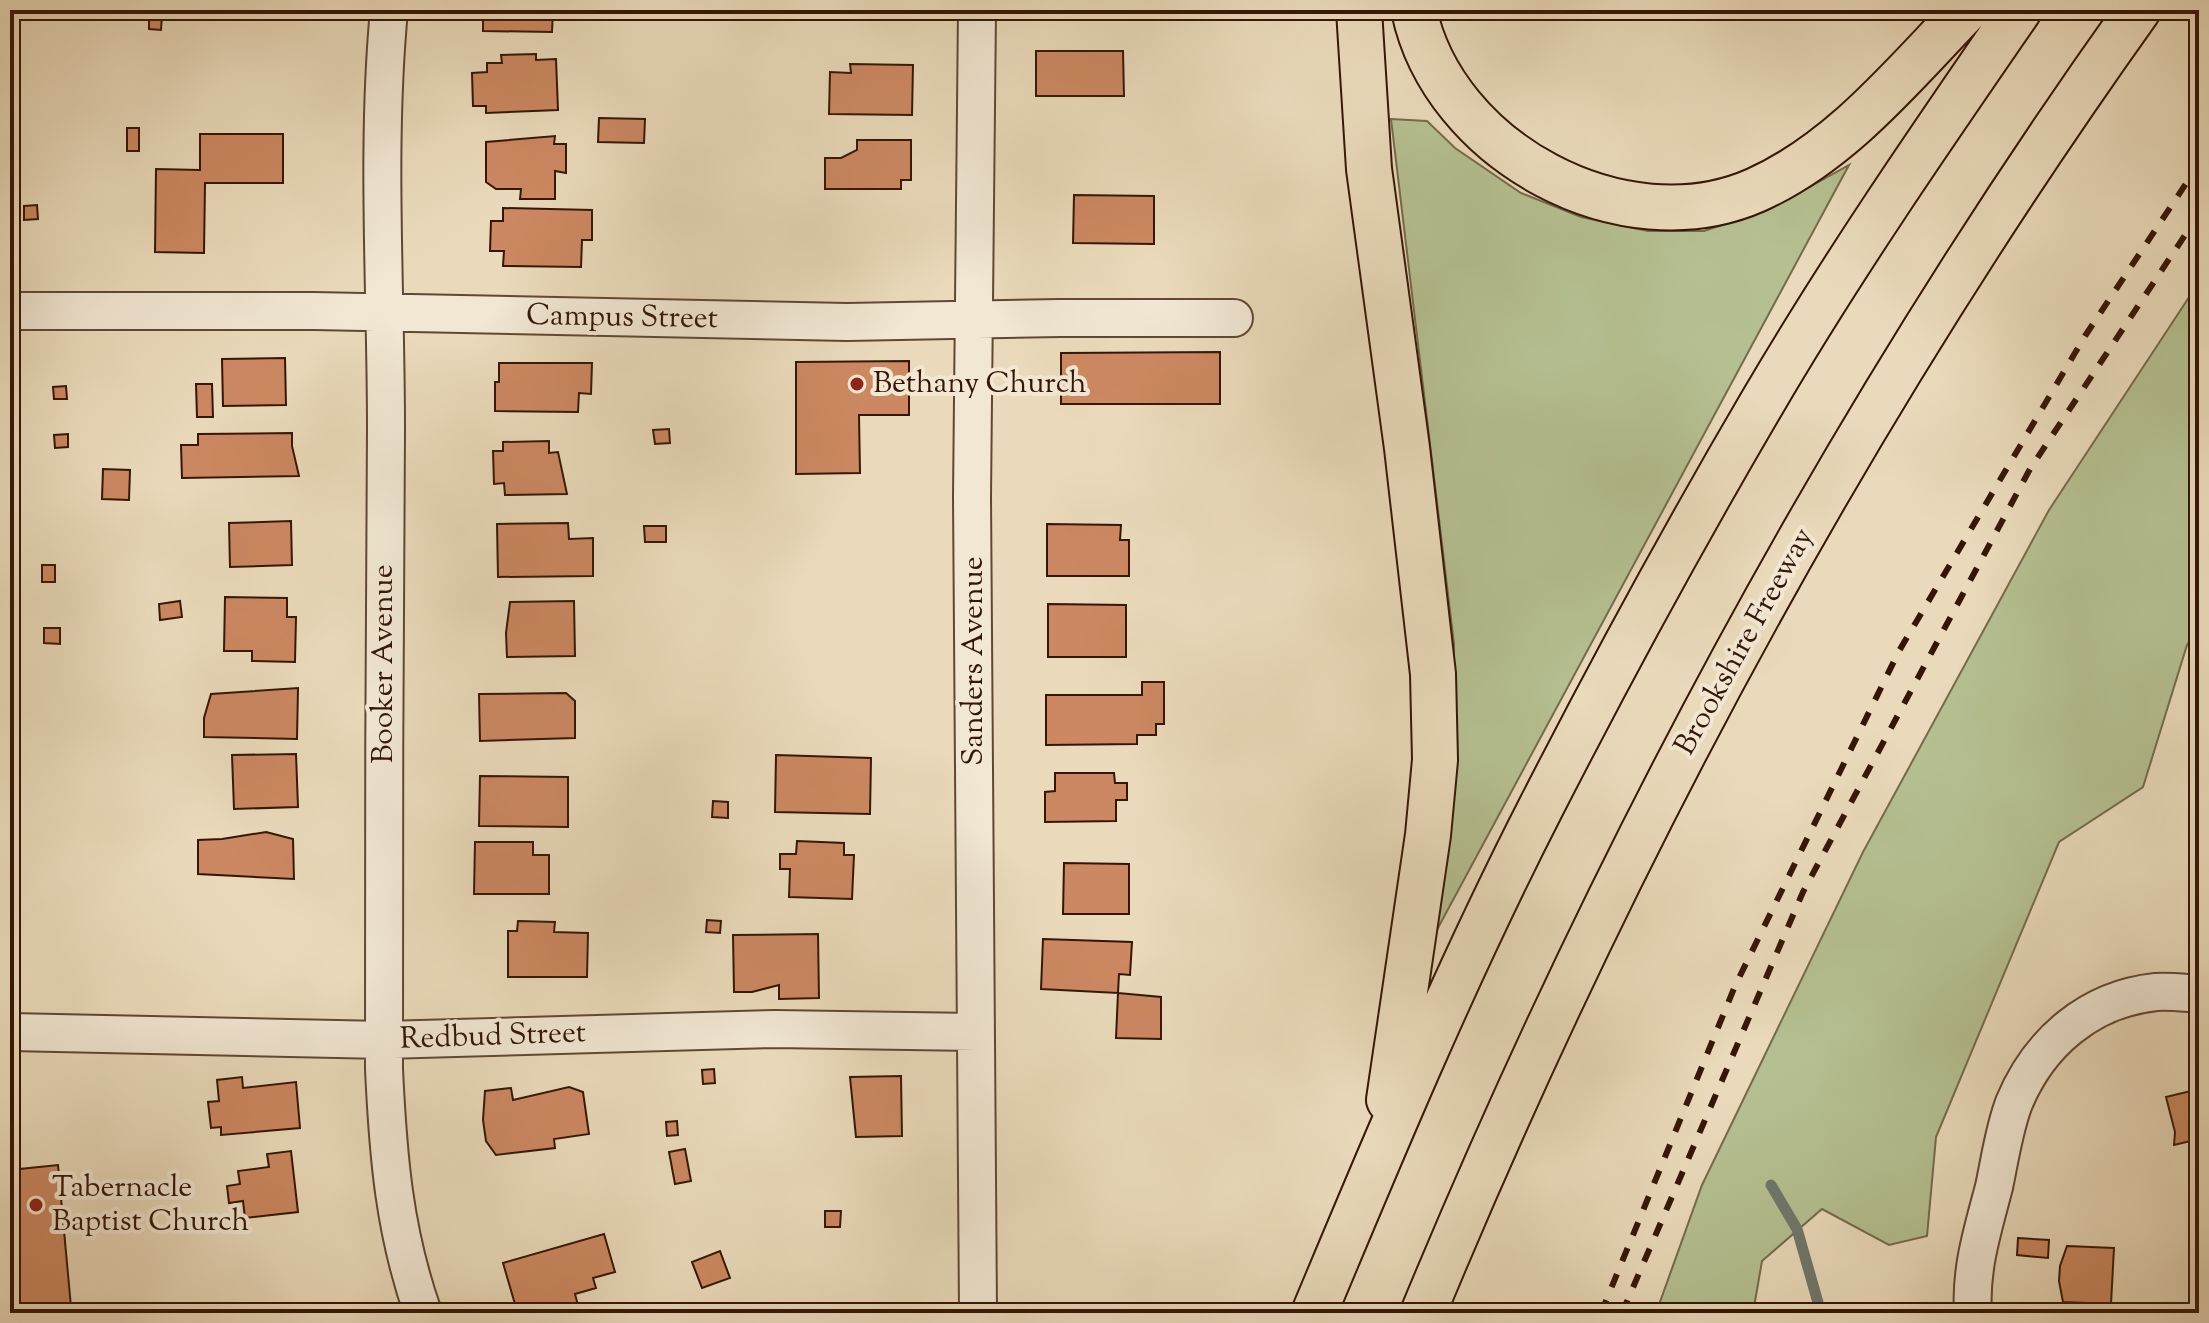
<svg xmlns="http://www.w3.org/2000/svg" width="2209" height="1323" font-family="'Sorts Mill Goudy',serif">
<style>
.green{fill:#b5c092;stroke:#756b4c;stroke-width:2}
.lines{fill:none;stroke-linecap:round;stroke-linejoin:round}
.stream{stroke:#70786e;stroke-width:11}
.building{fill:#cc8862;stroke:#351606;stroke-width:2}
.street-casing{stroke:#624733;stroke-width:40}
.highway-casing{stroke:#351606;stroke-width:48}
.street{stroke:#f1e7d3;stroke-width:36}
.highway{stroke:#eadabb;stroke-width:44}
.rail{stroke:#351606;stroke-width:6;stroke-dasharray:14 14;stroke-linecap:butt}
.poi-dot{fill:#8f2418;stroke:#f1e7d3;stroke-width:3}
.labels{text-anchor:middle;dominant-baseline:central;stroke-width:8;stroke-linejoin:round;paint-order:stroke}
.street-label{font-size:30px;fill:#351606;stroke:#f1e7d3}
.poi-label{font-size:30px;fill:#351606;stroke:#f1e7d3;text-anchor:start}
</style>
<rect width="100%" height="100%" fill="#eadabb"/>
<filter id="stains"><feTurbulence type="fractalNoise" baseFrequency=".0025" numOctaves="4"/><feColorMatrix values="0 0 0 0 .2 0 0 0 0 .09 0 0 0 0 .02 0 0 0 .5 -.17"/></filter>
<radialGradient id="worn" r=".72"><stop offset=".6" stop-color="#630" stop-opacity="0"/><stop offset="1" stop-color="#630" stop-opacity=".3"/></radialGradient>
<path class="green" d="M1391,119l36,2 28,27 66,45 60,24 67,14h56l66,-22 79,-44 -417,774 22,-220v-75z
M2199,282v346l-12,17 -44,142 -84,55 -123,295 -9,99 -38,9 -67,-36 -60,52 -9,52h-97l46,-128 161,-333 186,-342z"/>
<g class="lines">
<path class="stream" d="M1771,1185l26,44 24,84"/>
</g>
<path class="building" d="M483,10h70l-1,22 -69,-1z
M839,10h50v5l-50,-1z
M149,14h13l-1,16 -12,-1z
M1036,51h87l1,45h-88z
M536,54v6l20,-1 2,51 -72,3v-7h-13l-1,-33 15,-1v-9h15l-1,-8z
M850,64l63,1 -1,50 -83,-1 1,-42 21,1z
M599,118l46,1 -1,24 -46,-1z
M127,128h12v23h-12z
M200,134h83v49h-78l-1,70 -49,-1 1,-83 44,1z
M555,136l-1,8h12v29l-11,-2v28h-35l1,-10h-25l-10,-7v-40z
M857,140h54v40h-10v9h-76v-31h16l16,-8z
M10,142l8,1v18h-8z
M1074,195l80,1v48l-81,-1z
M37,205l1,14 -14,1v-14z
M503,208l89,2v30h-10l-1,27 -78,-1 1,-15h-14l1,-30h12z
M1220,352v52h-159v-51z
M285,358l1,47 -63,1 -1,-47z
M909,361v54h-50l1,58 -64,1v-112z
M499,363h93l-1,31 -12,-1 -1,19 -83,-1v-29h4z
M196,384h16l1,33h-16z
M66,386l1,13h-13l-1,-12z
M669,429l1,14 -15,1 -2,-14z
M292,433v13l7,30 -117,2 -1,-33h17v-11z
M68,434v13l-13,1 -1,-13z
M549,441v12l9,-1 9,42 -62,1 -1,-12 -10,1 -1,-33h10v-9z
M103,469l27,1 -1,30 -27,-1z
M291,521l1,44 -62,2 -1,-44z
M568,523l1,16 24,-1v38l-95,1 -1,-53z
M1047,524l74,1 -1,15h9v36h-82z
M644,526h22v16h-21z
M42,565h13v17h-13z
M225,597l62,1v19h9l-1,45 -43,-1v-10h-28z
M180,601l2,16 -22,3 -1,-16z
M574,601l1,55 -68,1 -1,-24 4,-31z
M1048,604l78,1v52h-78z
M44,628h16v16l-16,-1z
M1142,682h22v42h-8v11h-19v9l-91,1v-50h96z
M298,688l-1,51 -93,-2v-19l7,-24z
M566,693l9,8v37l-95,3 -1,-47z
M296,754l2,53 -64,2 -2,-54z
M776,755l95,3 -1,56 -95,-2z
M1055,773h59l1,10h12v17h-11v21l-71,1v-30l10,-1z
M480,776l88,1v50l-89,-1z
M713,801l15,1v16l-16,-1z
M266,832l27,7 1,40 -96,-5v-34l24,-1z
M797,841l47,2v12h10l-2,44 -63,-2 1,-28h-10v-15h16z
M475,842h58v13h16v39h-75z
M1064,863l65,1v50h-66z
M707,920l14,1 -1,12 -14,-1z
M518,921l37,1 -1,10 34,1 -1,44h-79v-46h9z
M818,934l1,64 -40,1v-14l-27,7h-18l-1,-57z
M1043,939l89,3 -2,33 -11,-1 -1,19 -77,-4z
M1118,993l43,4v42l-45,-1z
M714,1069l1,14 -12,1 -1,-14z
M901,1076l1,60 -46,1 -6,-60z
M242,1077l1,11 53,-6 4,46 -79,7v-8l-10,1 -3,-26 11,-1 -2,-21z
M569,1087l14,5 6,42 -35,5 1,9 -59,7 -10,-14 -3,-21 2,-29 26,-3 2,12z
M2199,1089v50l-25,6 1,-13 -9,-35z
M677,1121l1,14 -11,1 -1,-14z
M685,1149l6,32 -16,3 -6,-32z
M291,1151l7,61 -53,6 -2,-17 -14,2 -2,-17 13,-2 -2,-13 31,-4 -2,-13z
M58,1165l13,142 -61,6v-61l4,-1 -1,-10h-3v-71z
M825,1211h16l-1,16h-15z
M604,1234l11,38 -22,6 3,10 -21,6 4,15 -12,4h-37l-2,-5 -11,3 -14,-48z
M2018,1238l31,2 -1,18 -31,-3z
M2067,1246l47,2 -3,56 -48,-2 -4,-21 1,-15z
M720,1251l10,27 -28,10 -10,-26z"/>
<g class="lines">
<g class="street-casing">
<path id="street" d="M389,10c-13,139 -3,279 -3,418 -1,214 -3,427 -2,641 4,86 10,162 39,244
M977,10l-5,487 6,816
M10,311h304l533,11 213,-4h174
M10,1032l374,8 391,-11 200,3
M1973,1313c-3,-44 10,-84 21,-126 6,-28 10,-58 20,-84 25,-61 76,-104 142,-111 14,-1 29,1 43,2"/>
</g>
<g class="highway-casing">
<path id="highway" d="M1359,10l10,159 38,279 26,226 2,86 -7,75 -39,265
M1414,10c29,141 209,239 342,180 85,-38 147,-115 210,-180
M1314,1313c71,-170 142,-340 226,-504 70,-137 144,-273 222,-406 79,-135 168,-264 257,-393
M1423,1313c190,-459 426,-898 715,-1303"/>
</g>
<use href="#street" class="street"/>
<use href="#highway" class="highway"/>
<path class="rail" d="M1601,1313l134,-327 164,-335 186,-315 114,-172
M1622,1313l181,-421 227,-423 169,-255"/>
</g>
<g class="poi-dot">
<circle cx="857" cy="384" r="8"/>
<circle cx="36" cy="1205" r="8"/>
</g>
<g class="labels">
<g class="street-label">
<text transform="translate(622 318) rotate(1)">Campus Street</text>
<text transform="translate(1745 642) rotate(-61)">Brookshire Freeway</text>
<text transform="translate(974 661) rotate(-90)">Sanders Avenue</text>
<text transform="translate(384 664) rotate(-90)">Booker Avenue</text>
<text transform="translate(493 1037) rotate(-2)">Redbud Street</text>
</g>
<g class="poi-label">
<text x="873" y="384">Bethany Church</text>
<text x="52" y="1188">Tabernacle<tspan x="52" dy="34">Baptist Church</tspan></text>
</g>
</g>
<rect width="2209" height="1323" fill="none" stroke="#eadabb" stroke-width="40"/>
<rect x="12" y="12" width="2185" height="1299" fill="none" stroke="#351606" stroke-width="4"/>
<rect x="20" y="20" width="2169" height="1283" fill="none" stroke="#351606" stroke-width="2"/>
<rect width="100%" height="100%" filter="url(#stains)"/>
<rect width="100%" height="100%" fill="url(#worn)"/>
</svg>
